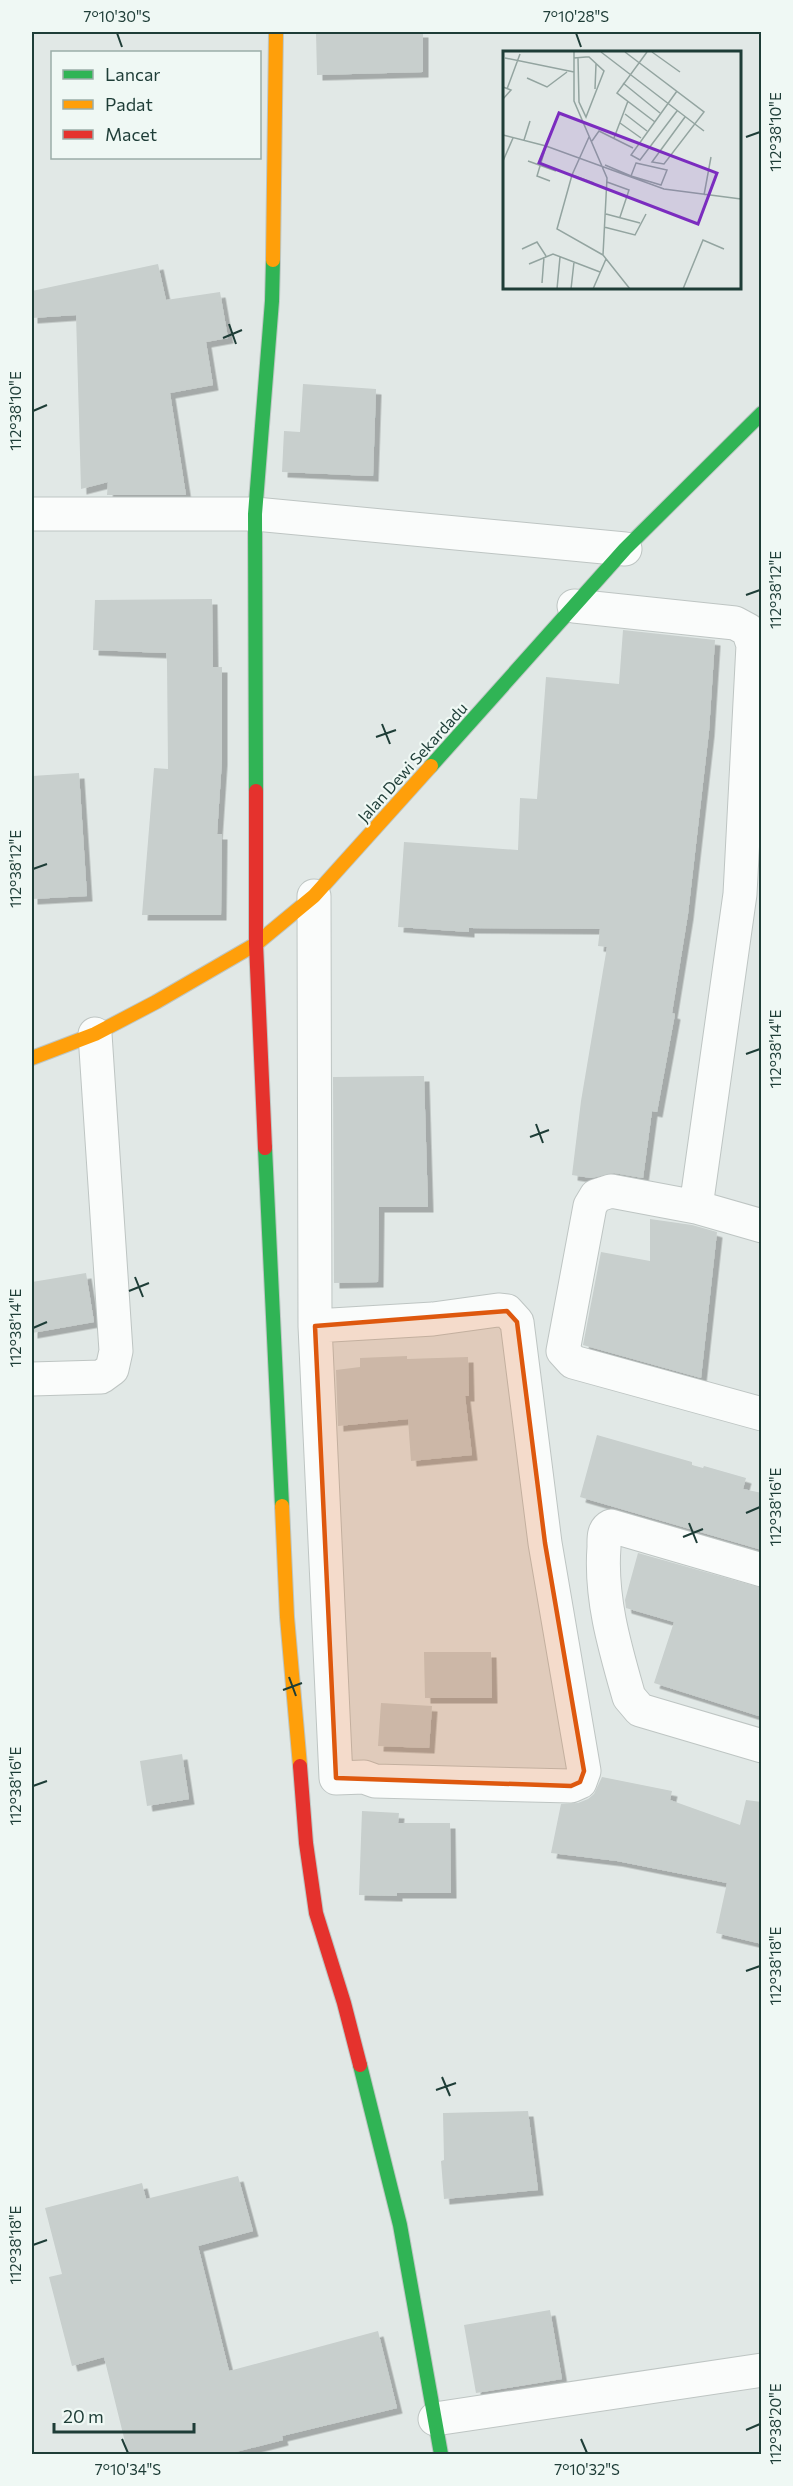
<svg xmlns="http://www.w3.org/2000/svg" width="793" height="2486" font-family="Commissioner,sans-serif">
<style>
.building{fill:#c8cfcd;filter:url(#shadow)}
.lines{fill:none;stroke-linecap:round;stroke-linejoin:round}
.street-casing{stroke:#bec5c3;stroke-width:35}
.fast-casing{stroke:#bdc6c3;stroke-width:16}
.slow-casing{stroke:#bdc6c3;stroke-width:16}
.jam-casing{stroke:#bdc6c3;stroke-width:16}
.street{stroke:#fafcfb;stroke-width:33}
.fast{stroke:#30b455;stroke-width:14}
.slow{stroke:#ff9f0a;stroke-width:14}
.jam{stroke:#e5322d;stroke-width:14}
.marked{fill:#de580e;fill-opacity:0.2;stroke:#de580e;stroke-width:4.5;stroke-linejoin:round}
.ticks{fill:none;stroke:#1e3d37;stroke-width:2}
.labels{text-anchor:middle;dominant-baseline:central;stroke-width:4.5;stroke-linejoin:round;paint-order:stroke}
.street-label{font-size:16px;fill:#1e3d37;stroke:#eff8f4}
.inset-road{fill:none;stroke:#93a4a0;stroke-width:1.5}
.view{fill:#7b2cbf;fill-opacity:0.15;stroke:#7b2cbf;stroke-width:3}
.inset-edge{fill:none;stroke:#1e3d37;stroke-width:3}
.neatline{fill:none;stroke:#1e3d37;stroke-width:2}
.ticks-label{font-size:15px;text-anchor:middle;fill:#1e3d37}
</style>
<defs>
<filter id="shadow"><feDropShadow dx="5.5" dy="5.5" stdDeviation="0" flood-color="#0004"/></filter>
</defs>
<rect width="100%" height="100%" fill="#e1e8e6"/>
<path class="building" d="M316,32h107v40l-106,3z
M158,264l8,36 54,-8 8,46 -22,4 7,43 -43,8 16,102h-79l1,-13 -27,7 -5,-174 -44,3v-27z
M303,384l73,5 -3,87 -91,-4 2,-41 16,1z
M212,599l1,68h9v93l-5,74h5l-1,81h-79l12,-147 14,1 -1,-107 -1,-9 -73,-3 2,-50z
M623,630l92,10 -6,91 -21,183 -16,99 3,1 -18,98 -5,-1 -9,67 -29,-5 -23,5 -19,-3 9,-74 26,-154 -9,-1 2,-17 -131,-1v4l-71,-5 6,-85 114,8 2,-52 17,1 9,-122 73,7z
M79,773l8,123 -55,3v-123z
M424,1076l4,131h-49l-1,75 -44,1 -1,-206z
M650,1219l42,6 25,7 -16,146 -118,-33 18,-93 49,9z
M86,1273l8,49 -62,11v-51z
M407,1356v3l61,-2 1,39h-4l7,59 -61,6 -3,-42 -70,7 -2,-56 24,-3v-9z
M597,1435l95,27v3l11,3 1,-2 42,12 -3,11 19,4v57l-182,-53z
M638,1553l124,35v129l-108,-34 20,-61 -48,-14 -1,-8z
M424,1652h67l1,46h-67z
M381,1703l51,3 -3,42 -51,-2z
M182,1754l7,45 -42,7 -7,-45z
M602,1777l70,14 -2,9 70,25 6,-25 16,2v142l-46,-11 11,-50 -110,-22 -66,-8 10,-49 17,-1 10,-4 6,-5z
M362,1811l37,2 -1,10h52l1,70h-54v3l-38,-1z
M528,2111l10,79 -94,9 -3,-38 3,-1 -1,-47z
M238,2176l15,55 -55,15 31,125 149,-40 19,77 -115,28 1,4 -55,14h-100l-24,-97 -32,9 -23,-89 13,-3 -17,-66 97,-25 4,16z
M550,2310l12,69 -86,14 -12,-68z"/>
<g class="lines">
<g class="street-casing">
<path id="street" d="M32,514h223l370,35
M574,606l161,17 13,7 5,15 -13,249 -44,313
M314,896l1,430
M762,1226l-66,-19 -85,-16 -15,5 -6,10 -27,145 10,11 189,52
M498,1310l9,1 10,11 28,221 39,228 -4,11 -9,4 -196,-5 -11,-4 -28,1 -21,-452 118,-7z
M32,1379l69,-2 11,-8 4,-18 -21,-317
M762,1570l-151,-44c-8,4 -7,12 -7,21 -4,51 11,101 25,150l11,13 122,36
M435,2419l327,-49"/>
</g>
<g class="fast-casing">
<path id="fast" d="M431,766l194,-217 137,-136
M256,791l-1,-277 17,-213 1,-41
M265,1148l17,358
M360,2065l40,160 41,229"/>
</g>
<g class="slow-casing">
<path id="slow" d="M273,260l3,-228
M32,1058l63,-24 61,-32 100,-58 58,-48 117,-130
M282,1506l5,111 13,149"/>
</g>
<g class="jam-casing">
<path id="jam" d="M256,791v153l9,204
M300,1766l6,77 10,70 28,90 16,62"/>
</g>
<use href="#street" class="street"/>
<use href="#fast" class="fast"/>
<use href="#slow" class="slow"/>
<use href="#jam" class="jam"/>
</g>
<path class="marked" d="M507,1311l10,11 28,221 39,228 -4,11 -9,4 -235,-8 -21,-452z"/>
<path class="ticks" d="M117,33l5,14M576,33l5,14M746,137l14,-5M229,324l7,20M223,338l19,-8M33,411l14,-6M746,595l14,-5M382,724l8,20M376,737l20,-7M33,869l14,-5M746,1054l14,-5M536,1124l7,19M530,1137l19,-7M135,1277l8,20M129,1291l20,-8M33,1328l14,-6M746,1513l14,-6M689,1523l8,20M683,1537l20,-8M289,1677l7,19M283,1690l19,-7M33,1786l14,-5M746,1971l14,-5M442,2077l8,19M436,2090l20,-7M33,2245l14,-5M746,2430l14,-6M122,2439l6,14M581,2439l6,14"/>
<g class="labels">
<g class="street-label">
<text transform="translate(412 762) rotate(-48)">Jalan Dewi Sekardadu</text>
</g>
</g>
<g transform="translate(503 51)">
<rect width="238" height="238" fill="#e1e8e6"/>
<path class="inset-road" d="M71,1v49l33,77 -4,77 27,34M98,1l103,79M122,1l79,60 -40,52 -12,-2 33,-45M144,1l-30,41 38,29M149,1l28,20M2,7l69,14M71,7l12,-1h3l15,14 -18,46 -7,-15 -1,-44M24,27l20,9 20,-15M120,32l37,30M0,36l8,3 -8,9M4,38l13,-35M92,38l1,-25M174,40l-46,64 9,5 37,-49M122,63l22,17M117,72l21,15M0,84l43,11 118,43 77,10M86,86l-17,38 -15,54 46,26M111,87l14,-37M21,89l6,-19M89,90l7,-10 34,17M43,95l-9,30 13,5M0,110l10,-23M25,110l28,10M133,112l31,7 -6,15 -30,-9zM102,114l26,11M69,124l22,8M104,131l22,8 -9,27M201,144l7,-38M103,163l34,9M101,176l31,8 11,-21M19,198l15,-7 9,14M26,213l24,-10 47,18M39,232l2,-26M54,238l3,-32M68,238l3,-27M90,238l13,-30M180,238l20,-49 21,9"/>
<path class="view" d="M56,62l158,60 -19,51 -159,-61z"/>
<rect width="238" height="238" class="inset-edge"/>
</g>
<rect width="793" height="2486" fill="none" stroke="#eff8f4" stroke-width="66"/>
<rect x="51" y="51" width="210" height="108" fill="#eff8f4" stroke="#9bada8" stroke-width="1.5"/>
<rect x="63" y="70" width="30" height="9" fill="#30b455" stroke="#9bada8" stroke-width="1.5"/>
<text x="105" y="81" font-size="18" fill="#1e3d37">Lancar</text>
<rect x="63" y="100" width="30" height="9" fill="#ff9f0a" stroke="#9bada8" stroke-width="1.5"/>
<text x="105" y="111" font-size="18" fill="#1e3d37">Padat</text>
<rect x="63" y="130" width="30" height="9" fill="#e5322d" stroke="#9bada8" stroke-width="1.5"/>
<text x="105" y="141" font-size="18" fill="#1e3d37">Macet</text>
<path d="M54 2423v9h140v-9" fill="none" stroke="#1e3d37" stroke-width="3"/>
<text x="63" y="2423" font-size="18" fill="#1e3d37" stroke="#eff8f4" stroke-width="4.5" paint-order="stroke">20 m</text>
<rect x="33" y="33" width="727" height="2420" class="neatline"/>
<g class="ticks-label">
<text x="117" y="22">7°10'30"S</text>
<text x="576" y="22">7°10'28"S</text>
<text transform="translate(776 132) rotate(-90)" y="5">112°38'10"E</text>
<text transform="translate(16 411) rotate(-90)" y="5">112°38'10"E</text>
<text transform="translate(776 590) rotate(-90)" y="5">112°38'12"E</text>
<text transform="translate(16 869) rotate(-90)" y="5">112°38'12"E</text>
<text transform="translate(776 1049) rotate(-90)" y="5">112°38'14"E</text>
<text transform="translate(16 1328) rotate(-90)" y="5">112°38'14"E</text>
<text transform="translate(776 1507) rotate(-90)" y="5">112°38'16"E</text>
<text transform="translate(16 1786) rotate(-90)" y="5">112°38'16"E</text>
<text transform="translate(776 1966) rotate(-90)" y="5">112°38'18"E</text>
<text transform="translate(16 2245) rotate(-90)" y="5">112°38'18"E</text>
<text transform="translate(776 2424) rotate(-90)" y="5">112°38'20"E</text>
<text x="128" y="2475">7°10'34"S</text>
<text x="587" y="2475">7°10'32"S</text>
</g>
</svg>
